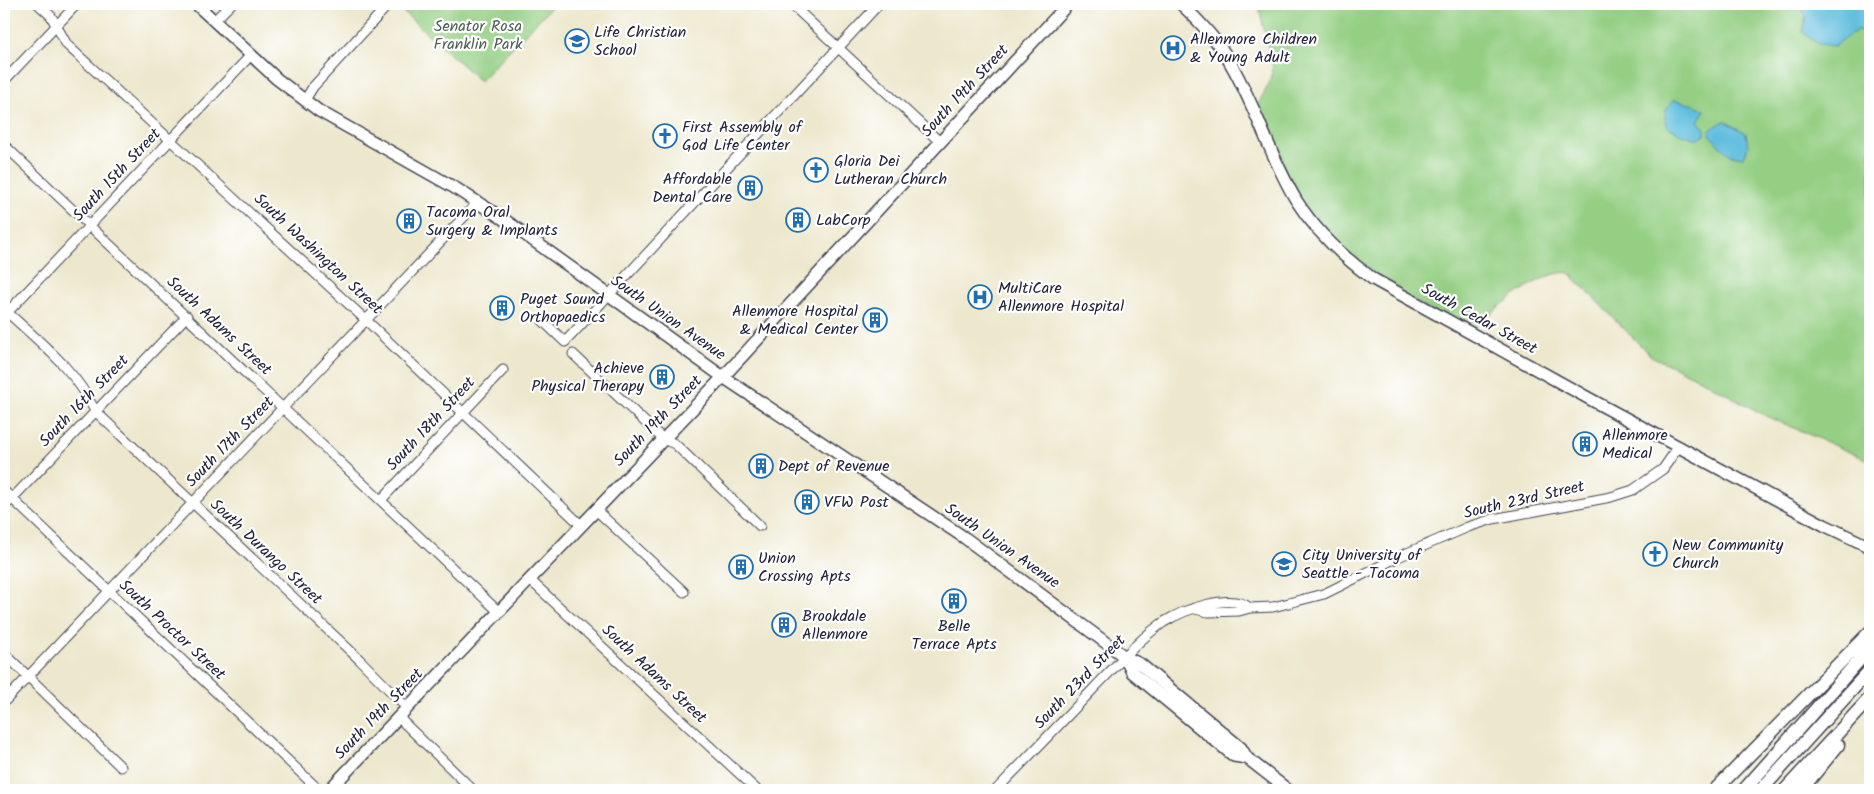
<svg xmlns="http://www.w3.org/2000/svg" width="1874" height="794" font-family="Kalam,sans-serif">
<style>
.green{fill:#94cf83;stroke:#5b785f}
.water{fill:#60bede;stroke:#41708c}
.lines{fill:none;stroke-linecap:round;stroke-linejoin:round}
.minor-casing{stroke:#404051;stroke-width:11}
.major-casing{stroke:#404051;stroke-width:14}
.highway-casing{stroke:#404051;stroke-width:15}
.minor{stroke:#fff;stroke-width:9}
.major{stroke:#fff;stroke-width:11}
.highway{stroke:#fff;stroke-width:12}
.labels{text-anchor:middle;dominant-baseline:central;stroke-width:4.5;stroke-linejoin:round;paint-order:stroke}
.park-label{font-size:16px;fill:#4a5f54;stroke:#fff}
.poi-label{font-size:16px;fill:#22223b;stroke:#fff;text-anchor:start}
.street-label{font-size:16px;fill:#22223b;stroke:#fff}
</style>
<rect width="100%" height="100%" fill="#fff"/>
<filter id="ink" filterUnits="userSpaceOnUse"><feTurbulence type="fractalNoise" baseFrequency=".02" numOctaves="2"/><feDisplacementMap in="SourceGraphic" scale="10" xChannelSelector="R" yChannelSelector="G"/><feConvolveMatrix kernelMatrix="1 2 1 2 8 2 1 2 1" color-interpolation-filters="sRGB"/></filter>
<filter id="wash" filterUnits="userSpaceOnUse"><feTurbulence type="fractalNoise" baseFrequency=".0096" numOctaves="4" result="noise"/><feDisplacementMap in="SourceGraphic" scale="20" xChannelSelector="R" yChannelSelector="G"/><feGaussianBlur stdDeviation="1.12" result="paint"/><feColorMatrix in="noise" values="0 0 0 0 0 0 0 0 0 0 0 0 0 0 0 0 0 1.4 0 .05"/><feComposite in="paint" operator="in"/></filter>
<g filter="url(#wash)">
<rect width="100%" height="100%" fill="#ede8cd"/>
<path class="green" d="M407,4h147l-74,77 -79,-71z
M1258,4h612v457l-108,-47 -58,-33 -53,-25 -82,-83c-24,-6 -82,42 -99,59l-97,-53 -76,-78 -40,-95 12,-22 4,-16z"/>
<path class="water" d="M1803,4h67v29l-13,-3 -23,16 -16,-2 -16,-12 4,-16 -3,-4z
M1674,100l21,5 10,5 -7,11 7,8v6l-7,4 -17,-5 -13,-7c-6,-9 -2,-21 6,-27z
M1724,121l22,12 2,14 -4,10 -14,-2 -21,-20 1,-5z"/>
</g>
<g filter="url(#ink)">
<g class="lines">
<g class="minor-casing">
<path id="minor" d="M38,4l13,12 16,29 300,276 214,204
M791,4l149,138
M214,21l17,-17
M4,81l73,-77
M305,100l8,-13 76,-83
M4,145l495,467
M4,309c34,32 71,59 91,102l265,249 47,48
M4,316l247,-261
M542,320l23,22 314,-338
M573,354l90,85 12,5 85,82
M4,491l315,299
M382,499l121,-129
M4,507l183,-191
M596,510l88,82
M530,580l227,210
M1195,609l13,3 31,-1 11,-3 23,-1 51,-13 74,-37 70,-30 25,-8 118,-22 22,-7 30,-21 16,-23
M4,653l117,114
M4,702l474,-500
M398,717l75,73
M996,790c34,-35 68,-70 101,-105 21,-21 42,-46 67,-63 19,-12 67,-30 86,-14"/>
</g>
<g class="major-casing">
<path id="major" d="M196,4l81,75 42,32 136,77 47,30 221,159 242,161 160,119 15,7 101,84 6,10 41,32
M1181,4c17,16 35,34 47,55 27,44 41,96 68,141 20,32 47,57 77,79l226,125 225,121 46,22
M1125,657l7,15 102,84 13,2
M329,790l394,-413 345,-373"/>
</g>
<g class="highway-casing">
<path id="highway" d="M1715,790l155,-158
M1744,790l126,-142
M1761,790l109,-120
M1785,790l85,-92
M1801,790l37,-45"/>
</g>
<use href="#minor" class="minor"/>
<use href="#major" class="major"/>
<use href="#highway" class="highway"/>
</g>
</g>
<defs>
<g id="school-ring" transform="scale(1.25)"><circle r="9.5" fill="#fff" stroke="#1f6fb2" stroke-width="1.5"/><path d="M0-5L7-2L0 1L-7-2ZM-4 1L0 2.5L4 1V4Q0 6-4 4Z" fill="#1f6fb2"/></g>
<g id="hospital-ring" transform="scale(1.25)"><circle r="9.5" fill="#fff" stroke="#1f6fb2" stroke-width="1.5"/><path d="M-5-5h3v3.5h4V-5h3V5h-3V1.5h-4V5h-3Z" fill="#1f6fb2"/></g>
<g id="church-ring" transform="scale(1.25)"><circle r="9.5" fill="#fff" stroke="#1f6fb2" stroke-width="1.5"/><path d="M-1.2-6h2.4v3.5h3.3v2.4h-3.3V6h-2.4V-.1h-3.3v-2.4h3.3Z" fill="#1f6fb2"/></g>
<g id="building-ring" transform="scale(1.25)"><circle r="9.5" fill="#fff" stroke="#1f6fb2" stroke-width="1.5"/><path d="M-4-6H4V6H1V3H-1V6H-4ZM-2.5-4.3h1.7v1.8h-1.7ZM.8-4.3h1.7v1.8H.8ZM-2.5-1h1.7V.8h-1.7ZM.8-1h1.7V.8H.8Z" fill="#1f6fb2"/></g>
<g id="university-ring" transform="scale(1.25)"><circle r="9.5" fill="#fff" stroke="#1f6fb2" stroke-width="1.5"/><path d="M0-5L7-2L0 1L-7-2ZM-4 1L0 2.5L4 1V4Q0 6-4 4Z" fill="#1f6fb2"/></g>
</defs>
<g fill-rule="evenodd">
<use href="#school-ring" x="577" y="41"/>
<use href="#hospital-ring" x="1173" y="48"/>
<use href="#church-ring" x="665" y="136"/>
<use href="#church-ring" x="816" y="170"/>
<use href="#building-ring" x="750" y="188"/>
<use href="#building-ring" x="798" y="220"/>
<use href="#building-ring" x="409" y="221"/>
<use href="#hospital-ring" x="980" y="297"/>
<use href="#building-ring" x="502" y="308"/>
<use href="#building-ring" x="875" y="320"/>
<use href="#building-ring" x="662" y="377"/>
<use href="#building-ring" x="1585" y="444"/>
<use href="#building-ring" x="761" y="466"/>
<use href="#building-ring" x="807" y="502"/>
<use href="#church-ring" x="1655" y="554"/>
<use href="#university-ring" x="1284" y="564"/>
<use href="#building-ring" x="741" y="567"/>
<use href="#building-ring" x="954" y="601"/>
<use href="#building-ring" x="784" y="625"/>
</g>
<g class="labels">
<g class="park-label">
<text x="478" y="26">Senator Rosa<tspan x="478" dy="18">Franklin Park</tspan></text>
</g>
<g class="poi-label">
<text x="594" y="32">Life Christian<tspan x="594" dy="18">School</tspan></text>
<text x="1190" y="39">Allenmore Children<tspan x="1190" dy="18">&amp; Young Adult</tspan></text>
<text x="682" y="127">First Assembly of<tspan x="682" dy="18">God Life Center</tspan></text>
<text x="834" y="161">Gloria Dei<tspan x="834" dy="18">Lutheran Church</tspan></text>
<text x="732" y="179" text-anchor="end">Affordable<tspan x="732" dy="18">Dental Care</tspan></text>
<text x="426" y="212">Tacoma Oral<tspan x="426" dy="18">Surgery &amp; Implants</tspan></text>
<text x="816" y="220">LabCorp</text>
<text x="998" y="288">MultiCare<tspan x="998" dy="18">Allenmore Hospital</tspan></text>
<text x="520" y="299">Puget Sound<tspan x="520" dy="18">Orthopaedics</tspan></text>
<text x="858" y="311" text-anchor="end">Allenmore Hospital<tspan x="858" dy="18">&amp; Medical Center</tspan></text>
<text x="644" y="368" text-anchor="end">Achieve<tspan x="644" dy="18">Physical Therapy</tspan></text>
<text x="1602" y="435">Allenmore<tspan x="1602" dy="18">Medical</tspan></text>
<text x="778" y="466">Dept of Revenue</text>
<text x="824" y="502">VFW Post</text>
<text x="1672" y="545">New Community<tspan x="1672" dy="18">Church</tspan></text>
<text x="1302" y="555">City University of<tspan x="1302" dy="18">Seattle - Tacoma</tspan></text>
<text x="758" y="558">Union<tspan x="758" dy="18">Crossing Apts</tspan></text>
<text x="802" y="616">Brookdale<tspan x="802" dy="18">Allenmore</tspan></text>
<text x="954" y="626" text-anchor="middle">Belle<tspan x="954" dy="18">Terrace Apts</tspan></text>
</g>
<g class="street-label">
<text transform="translate(965 91) rotate(-47)">South 19th Street</text>
<text transform="translate(117 175) rotate(-47)">South 15th Street</text>
<text transform="translate(318 254) rotate(43)">South Washington Street</text>
<text transform="translate(668 318) rotate(35)">South Union Avenue</text>
<text transform="translate(1479 319) rotate(29)">South Cedar Street</text>
<text transform="translate(219 326) rotate(43)">South Adams Street</text>
<text transform="translate(84 401) rotate(-46)">South 16th Street</text>
<text transform="translate(658 421) rotate(-46)">South 19th Street</text>
<text transform="translate(431 424) rotate(-47)">South 18th Street</text>
<text transform="translate(230 442) rotate(-46)">South 17th Street</text>
<text transform="translate(1524 500) rotate(-13)">South 23rd Street</text>
<text transform="translate(1002 546) rotate(35)">South Union Avenue</text>
<text transform="translate(266 552) rotate(43)">South Durango Street</text>
<text transform="translate(172 630) rotate(43)">South Proctor Street</text>
<text transform="translate(654 674) rotate(43)">South Adams Street</text>
<text transform="translate(1080 682) rotate(-46)">South 23rd Street</text>
<text transform="translate(379 714) rotate(-46)">South 19th Street</text>
</g>
</g>
<rect width="1874" height="794" fill="none" stroke="#fff" stroke-width="20"/>
</svg>
